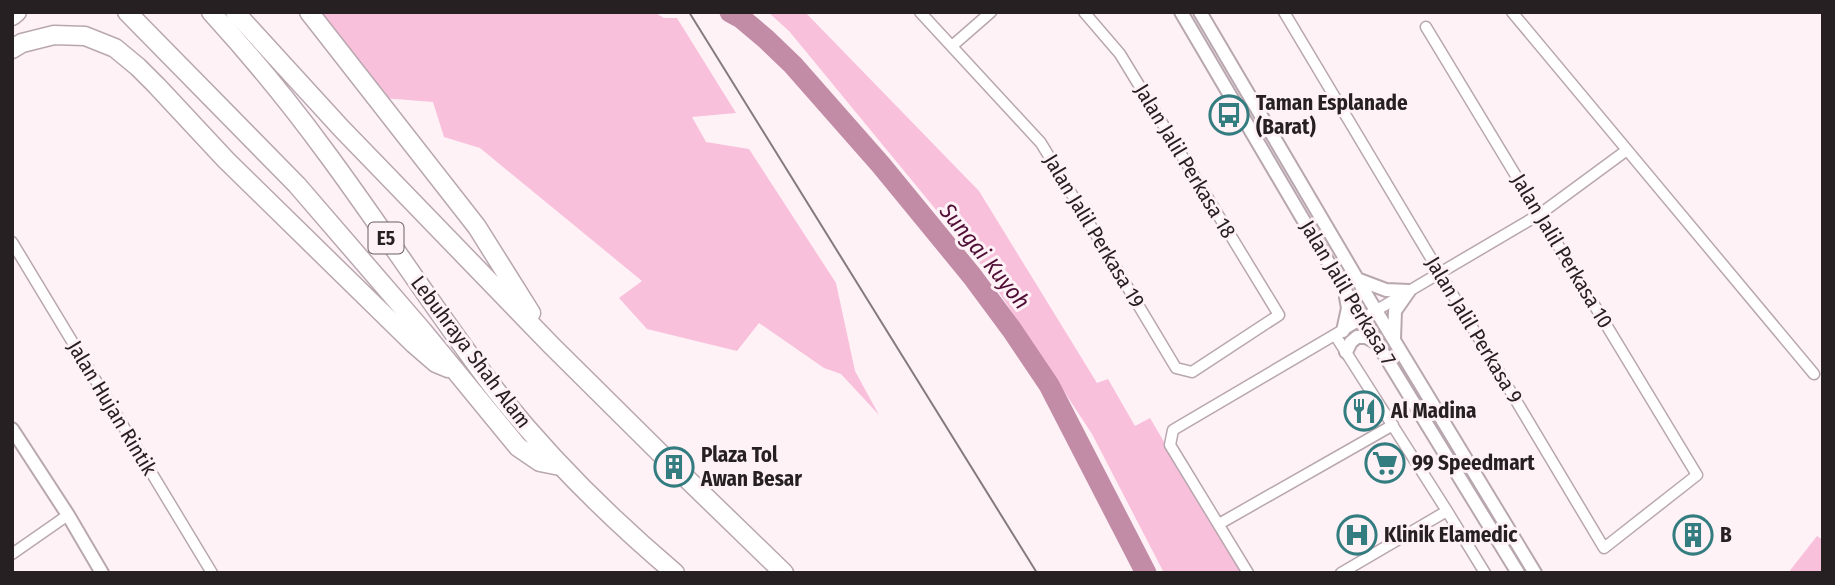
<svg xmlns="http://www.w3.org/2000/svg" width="1835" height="585" font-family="'Fira Sans Condensed',sans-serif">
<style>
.green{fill:#f9c0db}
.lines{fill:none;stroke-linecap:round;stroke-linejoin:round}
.river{stroke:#c38ca6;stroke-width:21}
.motorway-tunnel{stroke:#d3c8cd;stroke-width:18;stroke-dasharray:18 9;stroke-linecap:butt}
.minor-casing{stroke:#b9a7af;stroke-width:13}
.tertiary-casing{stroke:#b9a7af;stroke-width:16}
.motorway-casing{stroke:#b9a7af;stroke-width:21}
.minor{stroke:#fff;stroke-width:10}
.tertiary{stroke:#fff;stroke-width:12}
.motorway{stroke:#fff;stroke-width:18}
.tram{stroke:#847b7f;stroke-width:2}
.labels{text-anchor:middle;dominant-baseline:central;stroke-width:6;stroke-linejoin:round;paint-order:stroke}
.shield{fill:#fef2f7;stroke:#685f63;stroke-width:2}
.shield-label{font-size:19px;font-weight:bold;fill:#272023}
.poi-label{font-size:21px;font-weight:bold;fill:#272023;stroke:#fef2f7;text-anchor:start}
.street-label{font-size:21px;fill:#272023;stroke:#fef2f7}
.water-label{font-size:23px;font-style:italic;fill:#500e35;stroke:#fef2f7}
</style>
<rect width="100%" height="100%" fill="#fef2f7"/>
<path class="green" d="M320,12h334l10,6h13l59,95 -44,4 14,25 43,7 87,134 19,88 24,44 -38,-41 -17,-6 -65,-45 -22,28 -90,-22 -28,-31 23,-17 -162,-133 -36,-11 -11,-35 -50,-4z
M768,12h37l174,179 118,192 11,-4 27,47 15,-8 91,155h-77l-72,-139 -113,-172 -190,-231z
M1817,536l6,4v33h-35z"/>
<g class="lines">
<path class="river" d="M730,12l11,6 25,21 27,26 88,100 91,111 40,54 37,55 97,188"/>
<path class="motorway-tunnel" d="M665,458l19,18"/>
<g class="minor-casing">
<path id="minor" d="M920,12l121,131 135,225 16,4 87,-57 -159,-261 -36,-42
M1284,12l320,536 93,-73 -271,-448
M1512,12l302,362
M952,46l39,-34
M12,242l200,331
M1335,335l112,176 38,62
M1219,524l174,-99
M12,554l56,-39
M1248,573l-78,-128 3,-15 367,-216 87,-64
M1341,573l106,-62"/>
</g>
<g class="tertiary-casing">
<path id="tertiary" d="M1181,12l163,277 174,284
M1200,12l169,287 166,274
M1357,279l29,11 23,1
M1343,331l5,-23 -2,-11
M1394,339l1,-28 14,-20
M1346,352l5,-10 6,-5h9l11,6
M12,429l56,86 34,58"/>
</g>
<g class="motorway-casing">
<path id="motorway" d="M127,12l170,173 125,145 96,117 22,15 20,4
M211,12c41,45 79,91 114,139 58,78 110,160 169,237 54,69 115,129 181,185
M235,12l106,116 210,217 114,113
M309,12l168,215 54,86
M12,16l5,-4
M12,49l10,-6 32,-8 31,1 30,12 23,19 19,19 69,74 188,184 22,19 12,5
M684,476l100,97"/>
</g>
<use href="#minor" class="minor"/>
<use href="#tertiary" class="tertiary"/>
<use href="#motorway" class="motorway"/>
<path class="tram" d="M689,12l348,561"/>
</g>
<defs>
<g id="bus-ring" transform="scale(2.0125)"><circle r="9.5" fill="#fef2f7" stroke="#337c7f" stroke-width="1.5"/><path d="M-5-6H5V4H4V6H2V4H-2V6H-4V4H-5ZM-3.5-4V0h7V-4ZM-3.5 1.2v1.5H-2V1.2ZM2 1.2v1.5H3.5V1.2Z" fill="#337c7f"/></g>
<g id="restaurant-ring" transform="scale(2.0125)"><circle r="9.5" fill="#fef2f7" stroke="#337c7f" stroke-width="1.5"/><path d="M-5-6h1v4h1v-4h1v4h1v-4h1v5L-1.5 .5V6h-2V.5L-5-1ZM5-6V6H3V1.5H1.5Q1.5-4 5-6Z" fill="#337c7f"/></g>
<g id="supermarket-ring" transform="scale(2.0125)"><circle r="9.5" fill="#fef2f7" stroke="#337c7f" stroke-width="1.5"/><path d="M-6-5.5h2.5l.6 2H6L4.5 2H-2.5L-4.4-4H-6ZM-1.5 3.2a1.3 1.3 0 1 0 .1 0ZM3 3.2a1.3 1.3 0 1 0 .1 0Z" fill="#337c7f"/></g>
<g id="building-ring" transform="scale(2.0125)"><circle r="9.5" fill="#fef2f7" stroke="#337c7f" stroke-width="1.5"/><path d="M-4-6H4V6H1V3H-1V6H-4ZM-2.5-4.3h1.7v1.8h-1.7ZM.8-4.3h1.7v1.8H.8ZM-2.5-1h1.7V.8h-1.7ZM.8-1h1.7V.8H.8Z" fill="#337c7f"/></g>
<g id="hospital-ring" transform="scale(2.0125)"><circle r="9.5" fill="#fef2f7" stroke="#337c7f" stroke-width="1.5"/><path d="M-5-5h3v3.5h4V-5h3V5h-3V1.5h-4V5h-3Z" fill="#337c7f"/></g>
</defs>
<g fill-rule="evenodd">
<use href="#bus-ring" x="1229" y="115"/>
<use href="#restaurant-ring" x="1364" y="411"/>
<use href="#supermarket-ring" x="1385" y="463"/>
<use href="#building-ring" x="674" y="467"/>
<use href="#hospital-ring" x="1357" y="535"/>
<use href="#building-ring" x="1693" y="535"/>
</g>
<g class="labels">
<rect class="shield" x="368.5" y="222.5" width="35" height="31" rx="5"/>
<g class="shield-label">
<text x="386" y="238">E5</text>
</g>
<g class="poi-label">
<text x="1256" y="103">Taman Esplanade<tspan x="1256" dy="24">(Barat)</tspan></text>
<text x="1391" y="411">Al Madina</text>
<text x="701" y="455">Plaza Tol<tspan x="701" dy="24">Awan Besar</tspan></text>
<text x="1412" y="463">99 Speedmart</text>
<text x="1384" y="535">Klinik Elamedic</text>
<text x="1720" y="535">B</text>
</g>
<g class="street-label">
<text transform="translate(1185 161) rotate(59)">Jalan Jalil Perkasa 18</text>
<text transform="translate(1094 231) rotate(59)">Jalan Jalil Perkasa 19</text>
<text transform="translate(1562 251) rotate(59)">Jalan Jalil Perkasa 10</text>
<text transform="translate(1348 293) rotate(59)">Jalan Jalil Perkasa 7</text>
<text transform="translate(1474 330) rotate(59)">Jalan Jalil Perkasa 9</text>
<text transform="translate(471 352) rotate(53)">Lebuhraya Shah Alam</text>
<text transform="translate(112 408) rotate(59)">Jalan Hujan Rintik</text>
</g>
<g class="water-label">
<text transform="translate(985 256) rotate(51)">Sungai Kuyoh</text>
</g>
</g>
<rect width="1835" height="585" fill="none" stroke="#272023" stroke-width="28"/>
</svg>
